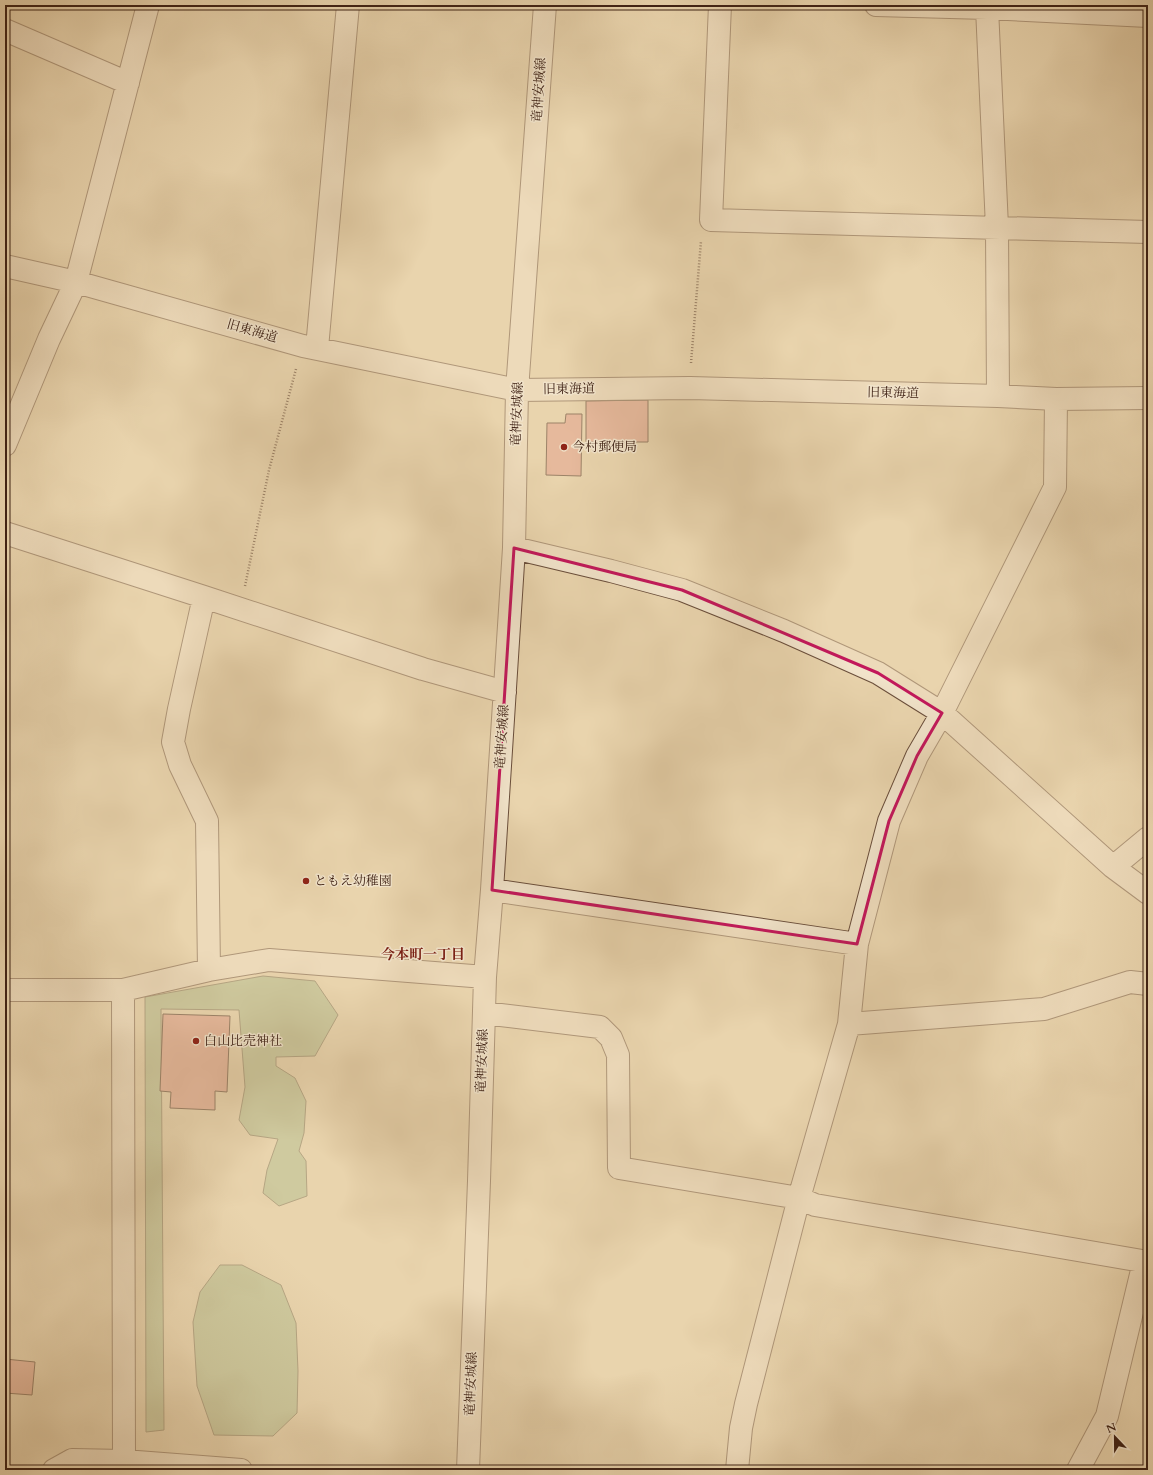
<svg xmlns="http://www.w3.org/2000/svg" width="1153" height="1475" font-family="Cardo,'Noto Serif JP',serif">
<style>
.green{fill:#b0be8f;stroke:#787052}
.building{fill:#e29a88;stroke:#3f2215}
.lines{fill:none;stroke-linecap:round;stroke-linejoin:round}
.minor-casing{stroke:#6a4e3b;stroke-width:24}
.path{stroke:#3f2215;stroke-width:2.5;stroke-dasharray:1 2;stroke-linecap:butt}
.minor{stroke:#f1e3ca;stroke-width:22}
.marked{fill:none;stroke:#c2185b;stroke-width:3;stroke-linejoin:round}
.poi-dot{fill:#8f2418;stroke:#f1e3ca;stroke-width:1.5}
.labels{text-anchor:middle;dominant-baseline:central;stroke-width:3;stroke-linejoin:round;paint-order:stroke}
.street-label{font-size:13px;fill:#3f2215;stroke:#f1e3ca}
.poi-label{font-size:13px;fill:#3f2215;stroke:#f1e3ca;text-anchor:start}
.neighbourhood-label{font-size:14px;font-weight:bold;fill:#7a1f14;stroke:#f1e3ca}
</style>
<rect width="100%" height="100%" fill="#e9d4ad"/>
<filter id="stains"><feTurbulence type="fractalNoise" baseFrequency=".005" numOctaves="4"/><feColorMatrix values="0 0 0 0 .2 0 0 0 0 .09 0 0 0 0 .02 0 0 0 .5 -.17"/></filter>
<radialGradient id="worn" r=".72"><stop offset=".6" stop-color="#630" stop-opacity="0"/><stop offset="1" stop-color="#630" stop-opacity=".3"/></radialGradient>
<path class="green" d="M263,976l52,5 23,34 -23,41 -39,1v9l19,12 11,23 -2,32 -5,18 7,10 1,35 -28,10 -16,-13 4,-23 11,-31 -28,-4 -11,-15 6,-33 -6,-77 -78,-1 3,421 -18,2 -1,-435z
M220,1265h22l39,20 15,38 2,48 -1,42 -24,23 -59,-1 -17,-49 -4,-64 7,-30z"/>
<path class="building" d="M648,400v42h-62v-41z
M566,414h16l-1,62 -35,-1 1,-52h18z
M163,1014l67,2 -3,76 -12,-1v19l-45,-2 1,-16 -11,-1z
M5,1359l30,3 -3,33 -27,-2z"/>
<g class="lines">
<g class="minor-casing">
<path id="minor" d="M720,5l-9,215 437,12
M876,5l111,3 161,8
M987,8l10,219 1,169
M5,30l123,53
M5,266l71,16 227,64 214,44 173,-2 308,8 58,3 92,-1
M317,348l31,-343
M5,445l44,-106 27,-57 72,-277
M5,533l199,64 219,72 82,23
M514,548l97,23 71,19 102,41 94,42 64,40 171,154 35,26
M204,597l-25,112 -6,33 7,23 27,56 2,149
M1113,867l35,-29
M492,890l365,54
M5,990h118l86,-20 60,-10 216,17
M123,990l1,471
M484,1013l116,14 11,11 7,17 1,113 180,30 16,7 333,57
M849,1024l195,-15 86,-27 18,2
M54,1470l18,-10 52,1 117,9
M468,1470l11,-289 6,-204 7,-87 22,-342 3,-158 28,-385
M737,1470l4,-42 5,-24 53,-206 50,-174 8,-80 32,-123 28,-65 25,-43 113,-226 1,-88
M1078,1470l29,-54 37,-154"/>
</g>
<path class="path" d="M691,363l10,-122
M245,586l24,-116 27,-101"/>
<use href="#minor" class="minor"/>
</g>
<path d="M0 0H1153V1475H0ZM514,548l168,42 196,83 64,40 -25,43 -28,65 -32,123 -365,-54z" fill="#e9d4ad" fill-opacity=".55" fill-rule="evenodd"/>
<path class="marked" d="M514,548l168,42 196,83 64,40 -25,43 -28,65 -32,123 -365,-54z"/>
<g class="poi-dot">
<circle cx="564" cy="447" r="4"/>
<circle cx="306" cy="881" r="4"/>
<circle cx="196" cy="1041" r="4"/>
</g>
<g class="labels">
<g class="street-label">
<text transform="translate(539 90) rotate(-86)">竜神安城線</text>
<text transform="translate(252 331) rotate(16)">旧東海道</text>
<text transform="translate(569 389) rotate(-1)">旧東海道</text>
<text transform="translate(893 393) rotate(1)">旧東海道</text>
<text transform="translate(517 414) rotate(-88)">竜神安城線</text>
<text transform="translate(502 737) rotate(-86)">竜神安城線</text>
<text transform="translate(482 1061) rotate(-88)">竜神安城線</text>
<text transform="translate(471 1384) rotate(-88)">竜神安城線</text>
</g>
<g class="poi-label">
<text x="572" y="447">今村郵便局</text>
<text x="314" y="881">ともえ幼稚園</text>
<text x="204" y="1041">白山比売神社</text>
</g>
<g class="neighbourhood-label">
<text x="423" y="954">今本町一丁目</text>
</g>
</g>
<rect width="1153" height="1475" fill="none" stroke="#e9d4ad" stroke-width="20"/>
<rect x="6" y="6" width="1141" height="1463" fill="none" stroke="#3f2215" stroke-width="2"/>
<rect x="10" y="10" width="1133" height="1455" fill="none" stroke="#3f2215"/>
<g transform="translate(1115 1437) rotate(338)" stroke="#f1e3ca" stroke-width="3" paint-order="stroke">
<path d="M0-3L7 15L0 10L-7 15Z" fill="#3f2215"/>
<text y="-6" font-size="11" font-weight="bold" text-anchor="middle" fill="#3f2215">N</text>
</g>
<rect width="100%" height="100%" filter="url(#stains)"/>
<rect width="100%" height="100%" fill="url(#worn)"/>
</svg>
